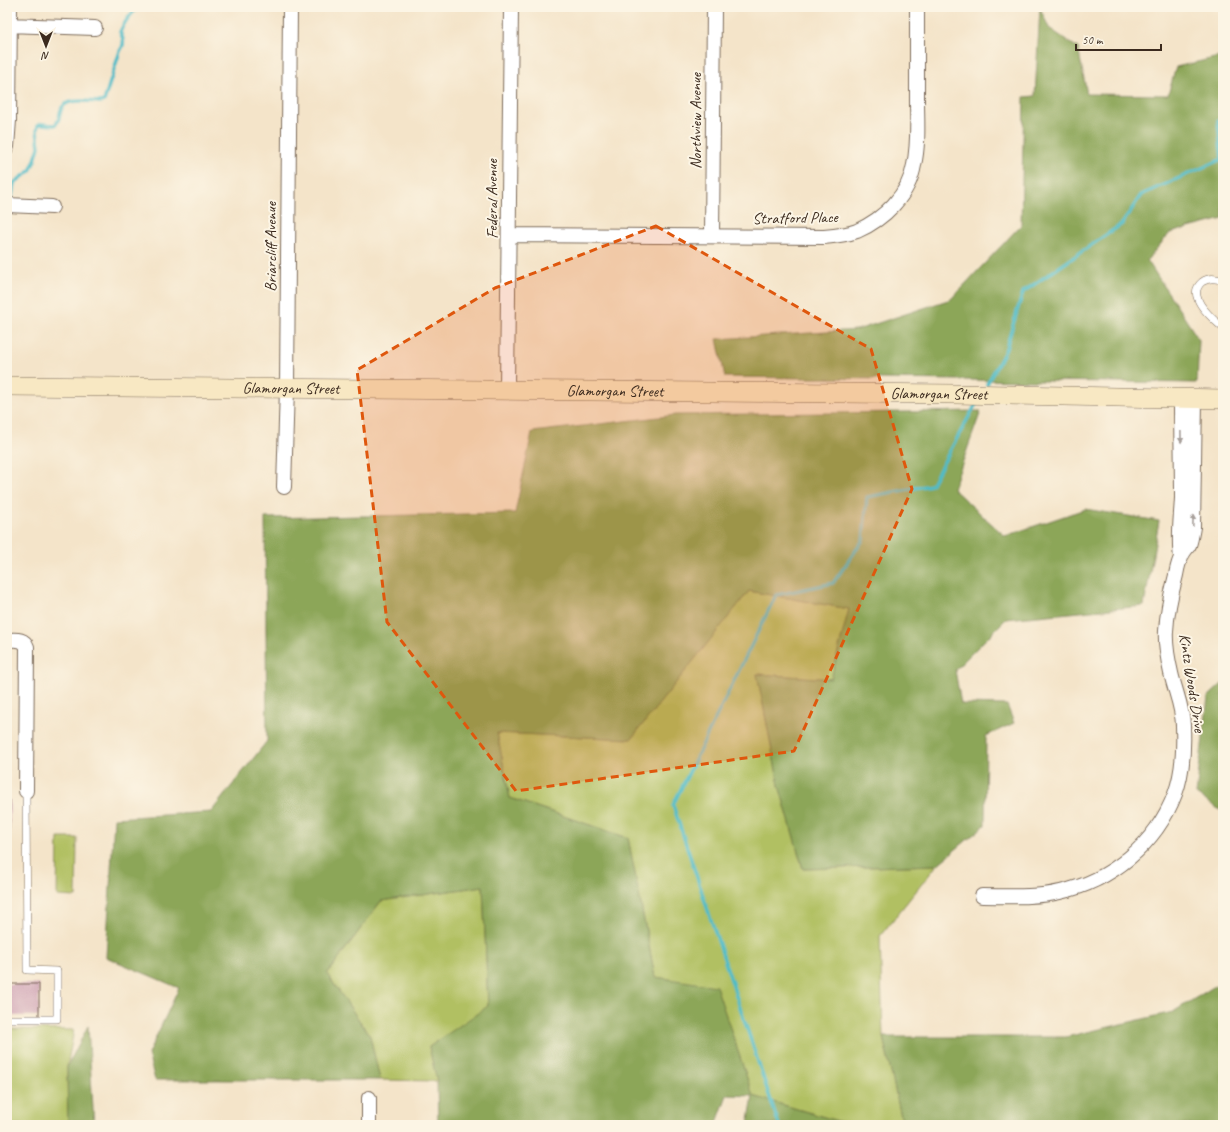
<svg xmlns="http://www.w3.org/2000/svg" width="1230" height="1132" font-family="Caveat,sans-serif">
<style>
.green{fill:#b1c062;stroke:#767540}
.forest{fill:#8ca658;stroke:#64683b}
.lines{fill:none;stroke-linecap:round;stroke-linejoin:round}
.stream{stroke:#4fbcc8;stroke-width:3.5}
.building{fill:#c997ae}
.lane-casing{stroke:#7c6b5a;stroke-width:8}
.street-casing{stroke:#7c6b5a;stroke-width:16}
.secondary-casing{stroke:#7c6b5a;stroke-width:20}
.lane{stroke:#fff;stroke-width:7}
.street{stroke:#fff;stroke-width:14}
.secondary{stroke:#f8e8c3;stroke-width:19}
.oneway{fill:#a79f9a}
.marked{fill:#df570d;fill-opacity:0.2;stroke:#df570d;stroke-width:3;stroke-dasharray:8 5;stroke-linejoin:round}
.labels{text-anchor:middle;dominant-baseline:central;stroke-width:4;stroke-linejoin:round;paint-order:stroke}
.street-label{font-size:16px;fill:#3b2a1e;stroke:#fcf5e5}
</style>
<rect width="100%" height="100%" fill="#fcf5e5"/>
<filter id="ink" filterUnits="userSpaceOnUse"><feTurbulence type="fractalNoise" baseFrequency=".025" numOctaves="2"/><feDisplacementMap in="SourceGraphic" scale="8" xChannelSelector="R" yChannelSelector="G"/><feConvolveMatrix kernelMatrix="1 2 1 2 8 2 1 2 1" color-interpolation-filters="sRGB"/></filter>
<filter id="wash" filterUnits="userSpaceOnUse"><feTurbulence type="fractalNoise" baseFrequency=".012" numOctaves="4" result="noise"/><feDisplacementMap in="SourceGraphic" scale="16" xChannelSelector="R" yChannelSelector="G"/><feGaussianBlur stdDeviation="0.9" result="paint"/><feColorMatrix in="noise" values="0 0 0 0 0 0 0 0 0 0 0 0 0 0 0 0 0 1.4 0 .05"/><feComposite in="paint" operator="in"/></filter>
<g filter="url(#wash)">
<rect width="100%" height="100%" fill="#f4e4c9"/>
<path class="green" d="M749,591l100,18 -18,70 -74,-5 22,111 24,84 134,-4 -57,71 3,101 20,88h-52l-98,-29 -37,-109 -61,-10 -27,-139 -118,-40 -13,-65 134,6z
M58,838h19l-1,59 -19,-1z
M483,886l5,121 -59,40 8,34 -57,-1 -10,-44 -43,-62 54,-73z
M7,1029l67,1 -7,37 1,58h-61z"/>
<path class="forest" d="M1040,8l9,20 29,20 9,46 81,1 8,-28 47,-11v163l-53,14 -23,27 52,80 -2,43 -472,-6 -8,-38 140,-9 94,-31 70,-74 3,-128 11,-1z
M981,411l-28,78 52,47 80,-27 74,12 -15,85 -138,13 -51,51 6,34 46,1 7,18 -28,13 -1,89 -48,40 -134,4 -24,-84 -22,-111 74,5 18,-70 -100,-18 -118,148 -134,-6 13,65 118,40 27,139 61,9 37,110 98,29h-103l5,-29 -26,-1 -11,30h-278l-1,-44 -8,-34 59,-41 -5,-120 -102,15 -54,73 43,62 10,44h-225l-7,-26 31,-66 -73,-31 8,-139 97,-6 56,-71 -2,-223 250,-5 17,-81 144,-17z
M1223,683v129l-27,-18 12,-97z
M1223,981v144h-320l-20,-88h183l107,-25z
M88,1026l6,99h-26l-1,-58z"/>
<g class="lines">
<path class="stream" d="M12,196l2,-13 16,-12 5,-11 4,-13 -2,-17 1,-5 3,-1 14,1c5,-4 4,-10 6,-15 4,-13 28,-8 39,-8l4,-1 16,-50c5,-7 4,-11 0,-19 4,-10 10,-17 18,-25
M987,384l18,-33 18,-59 99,-68 19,-29 81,-36 -4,-38 5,-1
M779,1125l-106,-320 103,-210 57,-12 30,-43 4,-43 64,-12 45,-81"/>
</g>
<g id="blocks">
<path class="building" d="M7,800h3l-1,67h-2z
M7,984h32v32h-32z"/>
</g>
</g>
<g filter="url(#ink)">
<use href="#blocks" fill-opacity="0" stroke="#7c6b5a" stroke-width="1"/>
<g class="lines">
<g class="lane-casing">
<path id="lane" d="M1222,327c-10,-9 -37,-31 -20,-45 7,-5 14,-4 21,-1
M7,1019h50v-48l-30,-1 -1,-179"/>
</g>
<g class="street-casing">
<path id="street" d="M7,25l88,3
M7,147l2,-27 1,-113
M7,205l45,2
M509,235l315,2c11,-1 22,-2 33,-6 27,-12 52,-36 57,-66 5,-22 3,-45 3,-67 0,-30 0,-61 0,-91
M712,236l2,-229
M507,390l4,-383
M284,487l3,-99 3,-381
M1181,557c-3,-19 0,-39 1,-59 0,-33 -1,-66 -1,-100
M7,640c8,0 17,-2 20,7l-1,144
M982,896c25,0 53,2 78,-4 51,-11 96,-48 115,-98 8,-21 9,-45 8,-68 0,-18 -8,-35 -12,-53 -3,-13 -6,-28 -5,-42 1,-19 5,-37 10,-56 1,-5 2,-12 5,-17 1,-5 5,-9 8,-13 2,-5 3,-12 4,-18l2,-128
M369,1098v27"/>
</g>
<g class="secondary-casing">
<g id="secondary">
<path id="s1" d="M7,386l948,8 268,5"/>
</g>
</g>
<use href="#lane" class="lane"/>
<use href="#street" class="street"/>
<use href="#secondary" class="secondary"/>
</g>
<defs><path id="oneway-solid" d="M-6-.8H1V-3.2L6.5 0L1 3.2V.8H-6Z"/></defs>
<g class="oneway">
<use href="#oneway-solid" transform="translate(1181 437) rotate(89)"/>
<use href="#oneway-solid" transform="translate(1193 521) rotate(-88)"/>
</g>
</g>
<path class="marked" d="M656,226l215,123 41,140 -118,262 -278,40 -129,-169 -30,-252 138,-82z"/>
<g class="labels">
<g class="street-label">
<text transform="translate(696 121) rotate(-90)">Northview Avenue</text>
<text transform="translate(492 199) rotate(-90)">Federal Avenue</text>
<text transform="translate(795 218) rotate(-1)">Stratford Place</text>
<text transform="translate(271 247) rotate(-90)">Briarcliff Avenue</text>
<text stroke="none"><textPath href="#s1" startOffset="284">Glamorgan Street</textPath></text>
<text stroke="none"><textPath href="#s1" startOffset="608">Glamorgan Street</textPath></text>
<text stroke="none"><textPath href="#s1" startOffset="932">Glamorgan Street</textPath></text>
<text transform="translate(1192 683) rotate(81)">Kintz Woods Drive</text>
</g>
</g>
<rect width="1230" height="1132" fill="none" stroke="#fcf5e5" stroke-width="24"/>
<g transform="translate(46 46) rotate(180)" stroke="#fcf5e5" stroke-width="3" paint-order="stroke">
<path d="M0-3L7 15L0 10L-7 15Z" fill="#3b2a1e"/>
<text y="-6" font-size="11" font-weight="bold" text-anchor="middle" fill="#3b2a1e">N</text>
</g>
<path d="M1076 44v6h85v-6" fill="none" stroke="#3b2a1e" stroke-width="2"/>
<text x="1082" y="44" font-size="12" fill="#3b2a1e" stroke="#fcf5e5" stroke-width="3" paint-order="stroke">50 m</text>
</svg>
